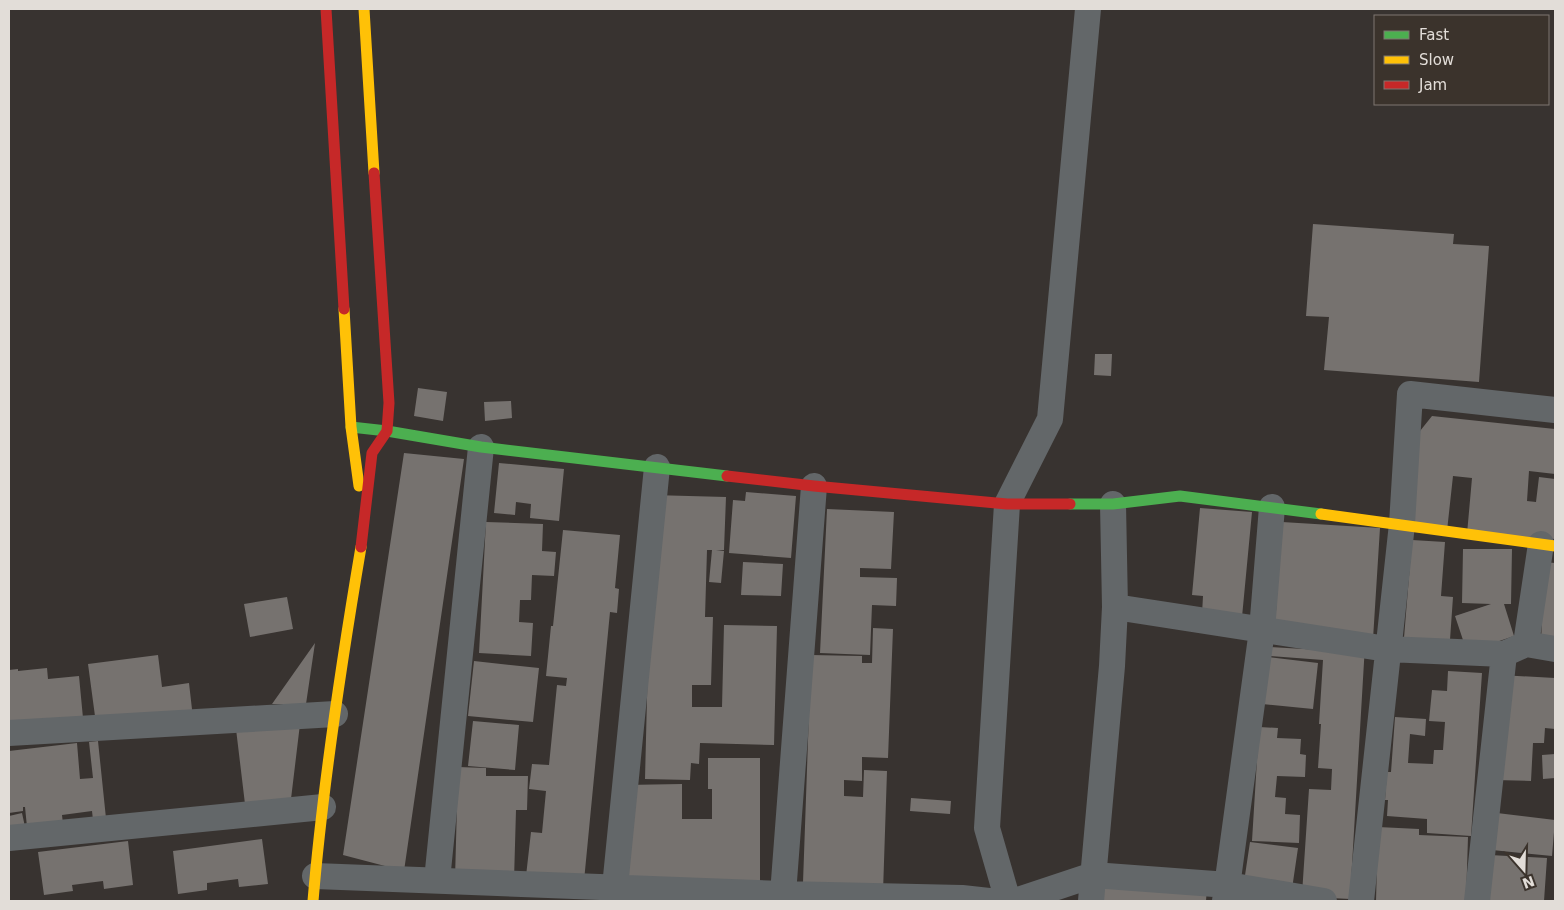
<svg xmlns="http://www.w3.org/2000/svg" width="1564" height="910" font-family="'DejaVu Sans',sans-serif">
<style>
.building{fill:#76726f}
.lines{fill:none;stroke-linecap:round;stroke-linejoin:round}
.street{stroke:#636769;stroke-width:26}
.fast{stroke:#4caf50;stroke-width:11}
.slow{stroke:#ffc107;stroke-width:11}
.jam{stroke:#c62828;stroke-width:11}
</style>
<rect width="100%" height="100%" fill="#383330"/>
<path class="building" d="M1313,224l141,10 -1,10 36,2 -10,136 -155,-12 5,-53 -23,-1z
M1095,354h17l-1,22 -17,-1z
M418,388l29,4 -4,29 -29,-5z
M511,401l1,17 -27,3 -1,-19z
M1432,416l123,13v45l-26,-3 -2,30 9,1 3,-25 16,2v60l-88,-5 5,-56 -19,-2 -6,55 -37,-4 10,-96z
M404,453l60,6 -60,412 -61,-16z
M499,463l65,6 -5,52 -29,-3 1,-14 -15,-2 -1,13 -21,-2z
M746,492l50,4 -5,62 -62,-5 4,-53 12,1z
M652,495l74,2 -2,53 -8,1h8l-3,32 -12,-1 3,-32h-5l-2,67h8l-2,68h-19v22h30l2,-82 53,1 -3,119 -74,-2 -1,21 -8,-1 -1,17 -45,-1z
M1200,508l52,4 -10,105 -40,-3 1,-18 -11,-1z
M827,509l67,3 -3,57 -31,-1v9l37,1 -1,28 -24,-1 -2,50 -50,-2z
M486,522l57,2 -1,27 14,1 -2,24 -22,-1 -1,25h-11l-1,22 14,1 -2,33 -52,-3z
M1282,522l98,6 -7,111 -98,-13z
M563,530l57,5 -5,53 4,1 -2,24 -7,-1 -26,269 -58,-5 5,-44 11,1 4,-42 -17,-2 3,-25 17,1 8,-80 9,1 1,-8 -21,-2 5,-50h2z
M1412,540l33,2 -4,54 12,1 -4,57 -46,-4z
M1463,549h49l-1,55h-7l10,32 -47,16 -12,-36 36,-12 -29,-1z
M743,562l40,2 -2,32 -40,-1z
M1544,562l11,1v82h-14z
M287,597l6,32 -43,8 -6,-33z
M873,628l20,1 -5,129 -26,-1v24l-18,-1v16l19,1 1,-27 23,1 -4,121 -80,-9 8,-228 51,1v7h10z
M315,643l-9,61h-34z
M1365,645l-15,254 -39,-2v4h-76l1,-11 66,4 7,-105 22,1 1,-21 -14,-1 3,-44h-2l4,-64 -54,-4 1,-9 51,3z
M158,655l4,32 27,-4 4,35 -96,13 -9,-67z
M1268,657l50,6 -5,46 -51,-5z
M474,661l65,7 -6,54 -65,-6z
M47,668l1,11 31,-3 4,42 -74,8v-56l9,-1v2z
M1448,671l34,2 -11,163 -44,-3v-14l-40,-3 1,-16h-3l2,-28h4l4,-55 31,2 -1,17 -15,-2 -2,29 25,1 1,-14h9l2,-28 -16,-1 3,-31 15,1z
M1500,675l55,3v51l-10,-1 -1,15h-11l-2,38 -36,-1z
M473,721l46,4 -4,45 -47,-4z
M300,724l-9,75 -46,5 -9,-75z
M1259,727l19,1 -1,10 24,1 -1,15 6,1 -1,22 -28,-1 -2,21 11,1 -1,16 15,1 -1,28 -47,-2z
M98,741l9,87 -13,1 -2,-18 -30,4 2,18 -36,4 -3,-30h-2v4l-14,2v-62l68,-8 3,36 13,-1 -4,-36z
M1555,754v24l-12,1 -1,-24z
M708,758h52v143l-135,-14v-102l57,-1v35h30v-30h-4z
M458,767l28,1v8h42l-1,34h-11l-2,70 -59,-1z
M911,798l40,3 -1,13 -40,-3z
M22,813l5,23 -18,3v-23z
M1497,813l58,7 -3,36 -60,-6z
M1378,827l41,2v6l49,2 -2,64h-90z
M262,839l6,45 -29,3 -1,-8 -31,4v7l-29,4 -5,-43z
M128,841l5,44 -29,4 -1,-8 -31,4 1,6 -29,4 -6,-43z
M1250,842l48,6 -6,41 -48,-7z
M1490,855l57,3 -3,43h-57z
M1103,881l104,6 -1,14h-104z"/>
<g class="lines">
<path class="street" d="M1115,607l272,42 117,5 22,-10 29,5
M1526,644l15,-100
M9,733l326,-19
M9,838l314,-31
M315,876l468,18 179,4 27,3
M437,880l44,-433
M615,887l42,-420
M783,894l31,-408
M1008,901l-21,-73 20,-324 43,-85 38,-410
M1015,901l78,-26 135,10 96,16
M1091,901l21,-235 3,-59 -2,-103
M1225,901l37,-271 10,-123
M1361,901l41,-377 8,-130 145,16
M1477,901l27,-247"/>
<path class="fast" d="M351,427l36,4 94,16 246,29
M1070,504h43l67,-8 141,18"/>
<path class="slow" d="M364,9l10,164
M344,309l7,118 8,59
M1321,514l234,32
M313,901c10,-119 28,-236 48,-354"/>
<path class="jam" d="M326,9l18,300
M727,476l87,10 193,18h63
M361,547l11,-94 15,-22 2,-28 -15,-230"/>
</g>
<rect width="1564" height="910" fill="none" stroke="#e2ddd8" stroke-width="20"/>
<rect x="1374" y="15" width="175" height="90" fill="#3b332c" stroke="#7e7771"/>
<rect x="1384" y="31" width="25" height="8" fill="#4caf50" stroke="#7e7771"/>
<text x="1419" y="40" font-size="15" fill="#e2ddd8">Fast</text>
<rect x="1384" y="56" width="25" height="8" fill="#ffc107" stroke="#7e7771"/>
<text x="1419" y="65" font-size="15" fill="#e2ddd8">Slow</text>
<rect x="1384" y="81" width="25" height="8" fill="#c62828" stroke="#7e7771"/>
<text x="1419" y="90" font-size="15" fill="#e2ddd8">Jam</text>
<g transform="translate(1524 870) rotate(160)" stroke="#3b332c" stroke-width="4" paint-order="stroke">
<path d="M0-4L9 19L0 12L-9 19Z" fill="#e2ddd8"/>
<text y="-8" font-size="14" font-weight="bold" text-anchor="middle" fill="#e2ddd8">N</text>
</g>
</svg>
